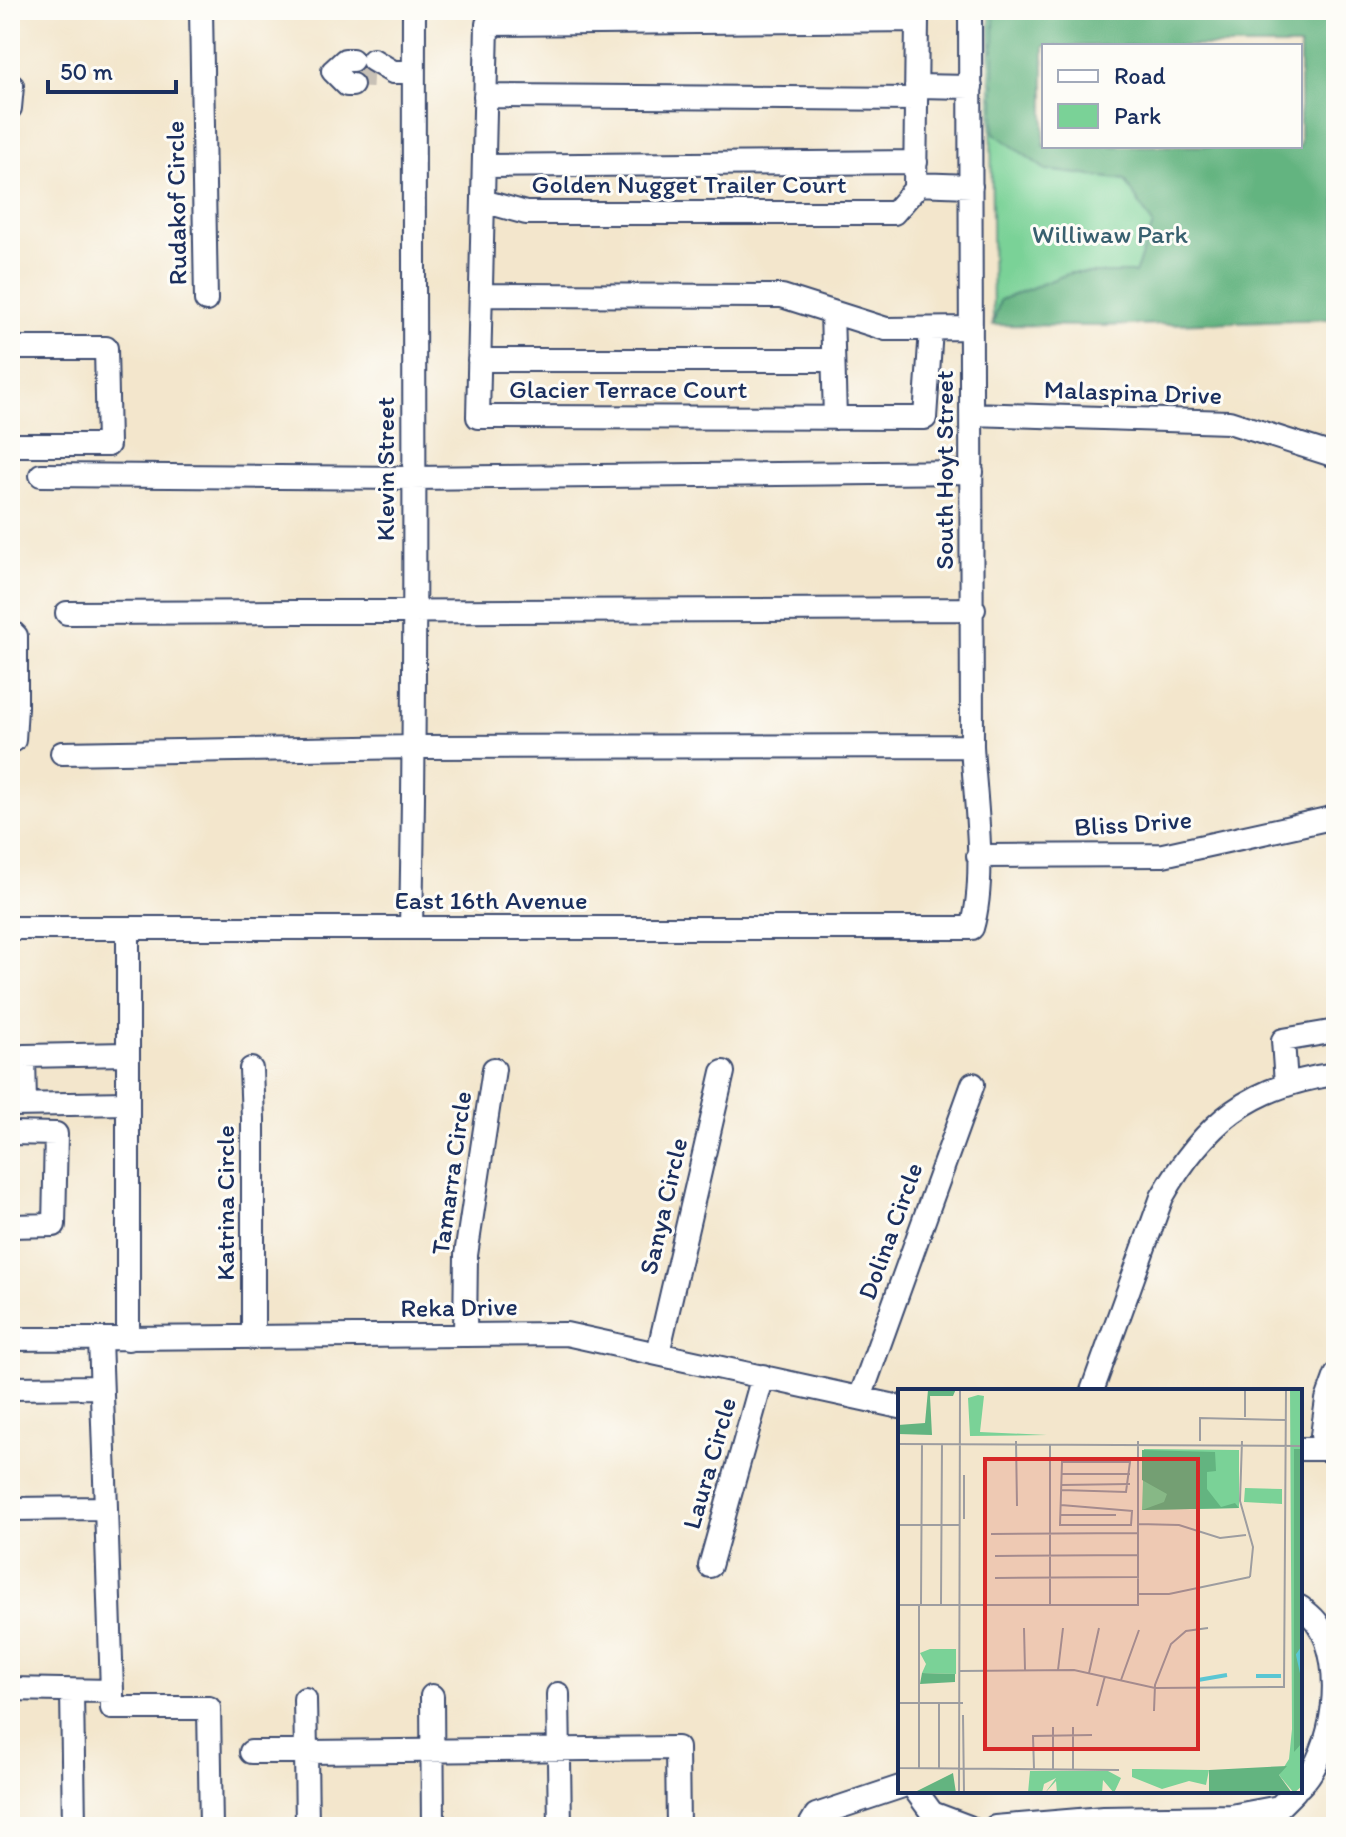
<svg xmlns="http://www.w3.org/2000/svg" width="1346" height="1837" font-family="Itim,sans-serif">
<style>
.green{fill:#7ad297;stroke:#4a807a;stroke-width:2;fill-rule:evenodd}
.forest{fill:#63b480;stroke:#3f726f;stroke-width:2;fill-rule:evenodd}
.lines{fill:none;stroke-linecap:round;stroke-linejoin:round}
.minor-tunnel{stroke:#c8c1b6;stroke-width:22;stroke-dasharray:22 11;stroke-linecap:butt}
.minor-casing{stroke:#3b4a6e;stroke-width:26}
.minor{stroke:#fff;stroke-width:22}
.labels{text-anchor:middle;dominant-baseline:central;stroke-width:6;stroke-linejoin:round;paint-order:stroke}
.street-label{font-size:26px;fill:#1b2f5e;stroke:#fdfcf7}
.park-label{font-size:26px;fill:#38606f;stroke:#fdfcf7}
.inset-river{fill:none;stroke:#5ac6d3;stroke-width:4}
.inset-road{fill:none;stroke:#9d9da0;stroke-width:2}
.view{fill:#d62828;fill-opacity:0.15;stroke:#d62828;stroke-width:4}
.inset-edge{fill:none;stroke:#1b2f5e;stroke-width:4}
</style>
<rect width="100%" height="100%" fill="#fdfcf7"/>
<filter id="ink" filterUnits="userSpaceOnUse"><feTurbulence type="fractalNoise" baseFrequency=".0125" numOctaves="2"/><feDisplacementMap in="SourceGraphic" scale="16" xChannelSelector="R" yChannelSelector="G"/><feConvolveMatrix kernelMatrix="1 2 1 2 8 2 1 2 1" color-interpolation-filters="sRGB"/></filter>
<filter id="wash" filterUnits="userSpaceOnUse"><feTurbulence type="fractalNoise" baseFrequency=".006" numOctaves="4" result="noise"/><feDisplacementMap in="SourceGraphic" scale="32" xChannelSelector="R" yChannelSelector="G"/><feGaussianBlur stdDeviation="1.8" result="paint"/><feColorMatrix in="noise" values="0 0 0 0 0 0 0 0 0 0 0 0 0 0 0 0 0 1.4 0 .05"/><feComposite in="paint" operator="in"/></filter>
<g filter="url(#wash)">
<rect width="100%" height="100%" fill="#f3e6cc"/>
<path class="green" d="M990,10h346v307l-343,8zM1044,46h256v100h-256z
M1121,1791h85v6l-85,-1z"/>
<path class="forest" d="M994,10h342v309l-238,7 -105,-1 7,-25 70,-27h65l18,-48 -28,-45 -79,-10 -52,-37zM1044,46h256v100h-256z"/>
</g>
<g filter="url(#ink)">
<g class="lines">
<path class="minor-tunnel" d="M352,76l21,1"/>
<g class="minor-casing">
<path id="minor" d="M201,10l5,290
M373,60l20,12h20
M333,71l14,14h5
M333,71l12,-11h7
M10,85l2,1 -2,22
M916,86l55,1
M485,96l431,3
M484,166l432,-4
M915,184l56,2
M483,201l43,12h368l21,-24 2,-169 -430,4 -9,393 447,1 6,-89
M481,295l301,1 104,33 85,-1
M832,312l3,106
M10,343l9,5h87l2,97h-98
M479,360h354
M972,414l257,8 107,34
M41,475l372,3 559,-6
M67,613l907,-4
M10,630l6,6v71l-2,33 -4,2
M62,753l353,-6 557,-1
M978,856l185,-1 173,-38
M10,928h962c15,-50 3,-129 0,-182l-2,-736
M128,928v411
M411,928c6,-306 2,-612 3,-918
M251,1069l2,50v219
M1286,1084l-3,-44 53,-9
M25,1104l-1,-48 103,-2
M11,1105l117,-2
M10,1133l46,1 -2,91 -44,1
M465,1334l1,-79 28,-186
M10,1339l556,-5 334,73
M100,1339l6,169
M658,1353l65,-281
M10,1388l91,-1
M1092,1391l70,-194c42,-74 89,-112 174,-123
M860,1398l113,-314
M1322,1435l5,-35 9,-25
M1300,1449h36
M10,1509l96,-1 6,183
M710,1566l53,-190
M1300,1607c6,5 14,10 18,17 28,41 17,127 -18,162
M10,1689l102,2v17h97l2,119
M72,1691l2,136
M558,1694l2,133
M432,1696l1,131
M251,1752h55l-1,-53
M916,1791l16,22 37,14
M307,1827l-1,-75 371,-4 1,79
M809,1827l7,-12 84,-28
M995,1827l108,-9 128,-2 48,-9 16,-16"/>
</g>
<use href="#minor" class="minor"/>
</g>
</g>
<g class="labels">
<g class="street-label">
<text x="689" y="184">Golden Nugget Trailer Court</text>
<text transform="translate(176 203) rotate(-91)">Rudakof Circle</text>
<text x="628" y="389">Glacier Terrace Court</text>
<text transform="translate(1133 392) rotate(2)">Malaspina Drive</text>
<text transform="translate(385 469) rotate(-90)">Klevin Street</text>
<text transform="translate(944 470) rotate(-90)">South Hoyt Street</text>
<text transform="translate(1133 823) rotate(-4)">Bliss Drive</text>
<text x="491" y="900">East 16th Avenue</text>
<text transform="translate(451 1173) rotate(-82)">Tamarra Circle</text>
<text transform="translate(225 1203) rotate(-90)">Katrina Circle</text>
<text transform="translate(663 1206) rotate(-77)">Sanya Circle</text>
<text transform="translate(890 1231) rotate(-70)">Dolina Circle</text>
<text transform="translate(459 1307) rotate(-1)">Reka Drive</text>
<text transform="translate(709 1463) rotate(-74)">Laura Circle</text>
</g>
<g class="park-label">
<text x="1110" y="234">Williwaw Park</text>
</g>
</g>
<g transform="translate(898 1389)">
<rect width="404" height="404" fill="#f3e6cc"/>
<path d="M392,0h12v397l-8,7 -15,-18 10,-16 3,-30zM80,6l6,1 -4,36 67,3 -77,1 -2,-38zM246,60l95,1v58l-97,2zM347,99l37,1v15l-38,-2zM32,260h26v25l-34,-1 4,-9 -6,-11zM234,380h8l69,1 -3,15 -17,-4 -27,8 -30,-12zM210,382l13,7 -7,15 -11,-13 -1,13h-45l-1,-12 -11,12 11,-15 -12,6 -2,9h-14l2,-22z" fill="#7ad297"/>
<path d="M58,0l-3,7h-23l2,39 -34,-1v-9l27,-2 3,-33zM396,60h8v294l-8,9zM244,61l73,2 1,19 -9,1v17l14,18 14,-4 4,5 -97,2 22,-8 3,-8 -25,-14zM24,284l33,1v8l-35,2zM389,377l-8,9 13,18h-83v-23zM55,384l3,20h-43z" fill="#63b480"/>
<path class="inset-river" d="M404,260l-4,6 4,18M358,287h25M300,291l29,-5"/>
<path class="inset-road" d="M347,0v28M118,52l1,65M302,52v-23l86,2M344,52l-2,60 13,46 -3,30M0,55l404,2M1,55v324M163,85h69M163,96l69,-1M163,101l65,2 4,-30h-68l-2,63h71l1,-14M163,116l72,6M162,126h56M66,130v-44M240,135l41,1 41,13 26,-3M1,136h60M93,145l147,-1M97,167l143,-1M97,189l144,-1M241,205h30l81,-17M0,216h240v-164M23,216l1,-161M43,216l1,-161M152,216v-161M126,239l1,42M160,281l5,-42M61,282l115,-1 81,18 129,-1 2,-298M191,284l10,-45M223,291l18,-50M1,314h64M41,314v65M199,317l8,-30M256,322l1,-26 16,-41 15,-13 22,-3M65,326l1,78M155,338v42M175,338v42M1,379l220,2M21,379v-163M136,380l-1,-33 59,-1M61,404l1,-404"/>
<path class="view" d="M87,70h213v290h-213z"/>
<rect width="404" height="404" class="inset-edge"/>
</g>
<rect width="1346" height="1837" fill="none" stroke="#fdfcf7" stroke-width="40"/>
<rect x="1042" y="44" width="260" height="104" fill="#fdfcf7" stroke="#a3aaba" stroke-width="2"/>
<rect x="1058" y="70" width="40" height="12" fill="#ffffff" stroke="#a3aaba" stroke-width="2"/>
<text x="1114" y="84" font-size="24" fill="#1b2f5e">Road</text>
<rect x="1058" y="104" width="40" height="24" fill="#7ad297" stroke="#a3aaba" stroke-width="2"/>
<text x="1114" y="124" font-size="24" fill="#1b2f5e">Park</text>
<path d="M48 80v12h128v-12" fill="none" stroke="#1b2f5e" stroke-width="4"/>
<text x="60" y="80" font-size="24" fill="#1b2f5e" stroke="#fdfcf7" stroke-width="6" paint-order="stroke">50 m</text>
</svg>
